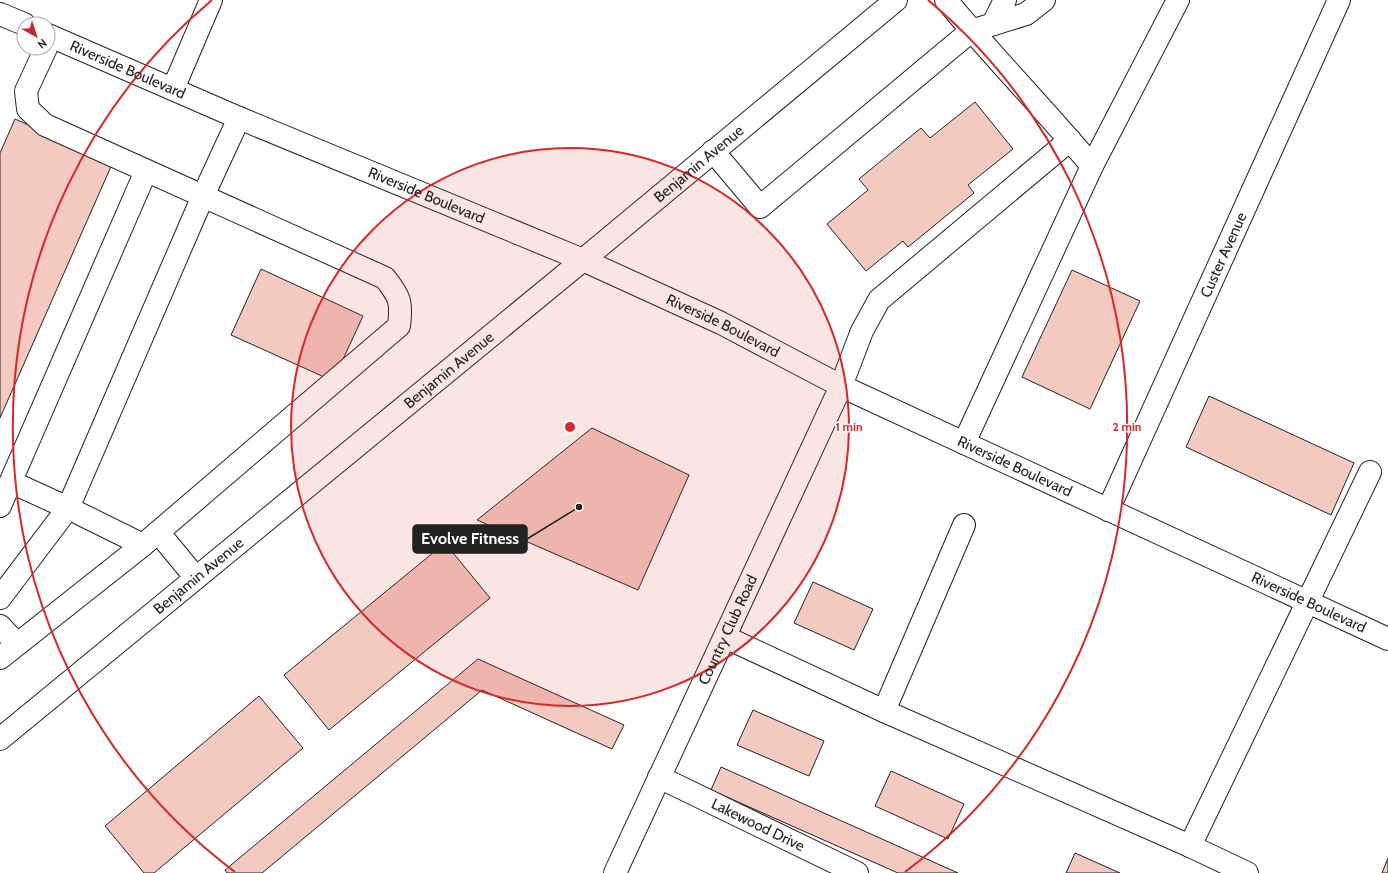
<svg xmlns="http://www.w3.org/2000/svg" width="1388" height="873" font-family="Cabin,sans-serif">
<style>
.building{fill:#f3c9c0;stroke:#222}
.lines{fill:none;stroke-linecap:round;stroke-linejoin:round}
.minor-casing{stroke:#222;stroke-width:24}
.major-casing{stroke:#222;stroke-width:24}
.minor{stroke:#fff;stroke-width:22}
.major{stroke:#fff;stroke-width:22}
.ring{fill:none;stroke:#d62828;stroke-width:2}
.labels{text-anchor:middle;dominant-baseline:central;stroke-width:3;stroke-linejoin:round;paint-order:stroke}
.street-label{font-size:15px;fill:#222;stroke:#fff}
.centre{fill:#d62828;stroke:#fff;stroke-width:2}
.ring-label{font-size:12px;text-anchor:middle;font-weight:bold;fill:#d62828;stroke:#fff;stroke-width:3;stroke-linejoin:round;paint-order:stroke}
.leader{fill:none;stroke:#222;stroke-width:1.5}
.callout-dot{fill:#222;stroke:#fff;stroke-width:1.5}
.callout{fill:#222;stroke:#222;stroke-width:1.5}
.callout-label{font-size:16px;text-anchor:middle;font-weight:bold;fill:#fff}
</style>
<rect width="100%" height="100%" fill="#fff"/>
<path class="building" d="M975,102l38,47 -45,36 6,8 -66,54 -5,-6 -37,30 -39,-47 41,-34 -9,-11 62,-51 9,10z
M15,119l98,43 -113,256v-265z
M261,269l102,47 -30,65 -102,-46z
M1072,270l68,31 -50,108 -68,-32z
M1209,396l145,67 -23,52 -145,-68z
M592,428l97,47 -51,115 -161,-70z
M445,543l45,55 -161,132 -45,-55z
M813,582l60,27 -19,41 -60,-27z
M478,659l146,66 -12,24 -130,-59 -220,183h-35l-2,-3z
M259,696l44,52 -149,125h-10l-39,-47z
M753,710l71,31 -15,35 -72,-31z
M721,767l237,106h-60l-187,-83z
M891,771l73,33 -16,35 -73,-33z
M1075,853l45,20h-54z
M1388,858v15h-6z"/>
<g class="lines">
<g class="minor-casing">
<g id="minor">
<path d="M946,0c47,57 99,110 146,166"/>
<path d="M993,24l12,-24"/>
<path d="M173,89l38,-89"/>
<path d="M713,151l47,56 211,-176 55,-17 18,-14"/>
<path d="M964,443l128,-277 86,-166"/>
<path d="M11,482l57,26 75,37"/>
<path d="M0,506l146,-335"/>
<path id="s1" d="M1108,510l231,-510"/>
<path d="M158,532l38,46"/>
<path d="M0,598l68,-90 135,-312 36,-78"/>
<path d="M0,626l17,18"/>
<path d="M725,637l159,74 306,135 57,27"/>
<path d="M0,658l143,-113 256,-219c3,-24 1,-29 -14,-48l-340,-153 -17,-16 -2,-18 20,-43"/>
<path d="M884,711l80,-186"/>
<path id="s2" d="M659,777l198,96"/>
<path d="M1190,846l180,-374"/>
<path id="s3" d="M615,873l226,-487 21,-55 17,-31 191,-160"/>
</g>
</g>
<g class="major-casing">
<g id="major">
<path d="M0,14l24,10"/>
<path id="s4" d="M48,35l191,83 344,142 138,63 120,63 547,253"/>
<path id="s5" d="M0,739l583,-479 313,-260"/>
</g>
</g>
<use href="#minor" class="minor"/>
<use href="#major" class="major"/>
</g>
<circle cx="570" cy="427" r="279" fill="#d62828" fill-opacity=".12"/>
<g class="ring">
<circle cx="570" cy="427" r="279"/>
<path d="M235 872A557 557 0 0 1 212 0M928 0A557 557 0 0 1 905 872"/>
</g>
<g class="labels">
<g class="street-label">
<text stroke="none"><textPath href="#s4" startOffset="87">Riverside Boulevard</textPath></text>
<text stroke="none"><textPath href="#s5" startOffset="905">Benjamin Avenue</textPath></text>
<text stroke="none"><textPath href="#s4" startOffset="411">Riverside Boulevard</textPath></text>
<text stroke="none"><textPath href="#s1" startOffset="280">Custer Avenue</textPath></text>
<text stroke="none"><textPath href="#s4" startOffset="735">Riverside Boulevard</textPath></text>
<text stroke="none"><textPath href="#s5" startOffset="581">Benjamin Avenue</textPath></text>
<text stroke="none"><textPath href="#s4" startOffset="1059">Riverside Boulevard</textPath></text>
<text stroke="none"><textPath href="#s5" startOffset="257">Benjamin Avenue</textPath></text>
<text stroke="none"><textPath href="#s4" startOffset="1383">Riverside Boulevard</textPath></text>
<text stroke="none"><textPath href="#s3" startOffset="268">Country Club Road</textPath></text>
<text stroke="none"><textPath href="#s2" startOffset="110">Lakewood Drive</textPath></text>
</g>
</g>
<circle cx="570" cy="427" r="6" class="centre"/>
<g class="ring-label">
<text x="849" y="431">1 min</text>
<text x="1127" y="431">2 min</text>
</g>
<path class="leader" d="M579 507L527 539"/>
<circle class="callout-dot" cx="579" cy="507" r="4"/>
<rect class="callout" x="413" y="525" width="114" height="28" rx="4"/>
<g class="callout-label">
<text x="470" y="544">Evolve Fitness</text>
</g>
<g transform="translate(36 36) rotate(141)"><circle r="19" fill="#ffffff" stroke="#a7a7a7"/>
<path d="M0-3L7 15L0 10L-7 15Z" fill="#c62828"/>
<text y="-6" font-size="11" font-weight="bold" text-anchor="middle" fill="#222222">N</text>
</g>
</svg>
